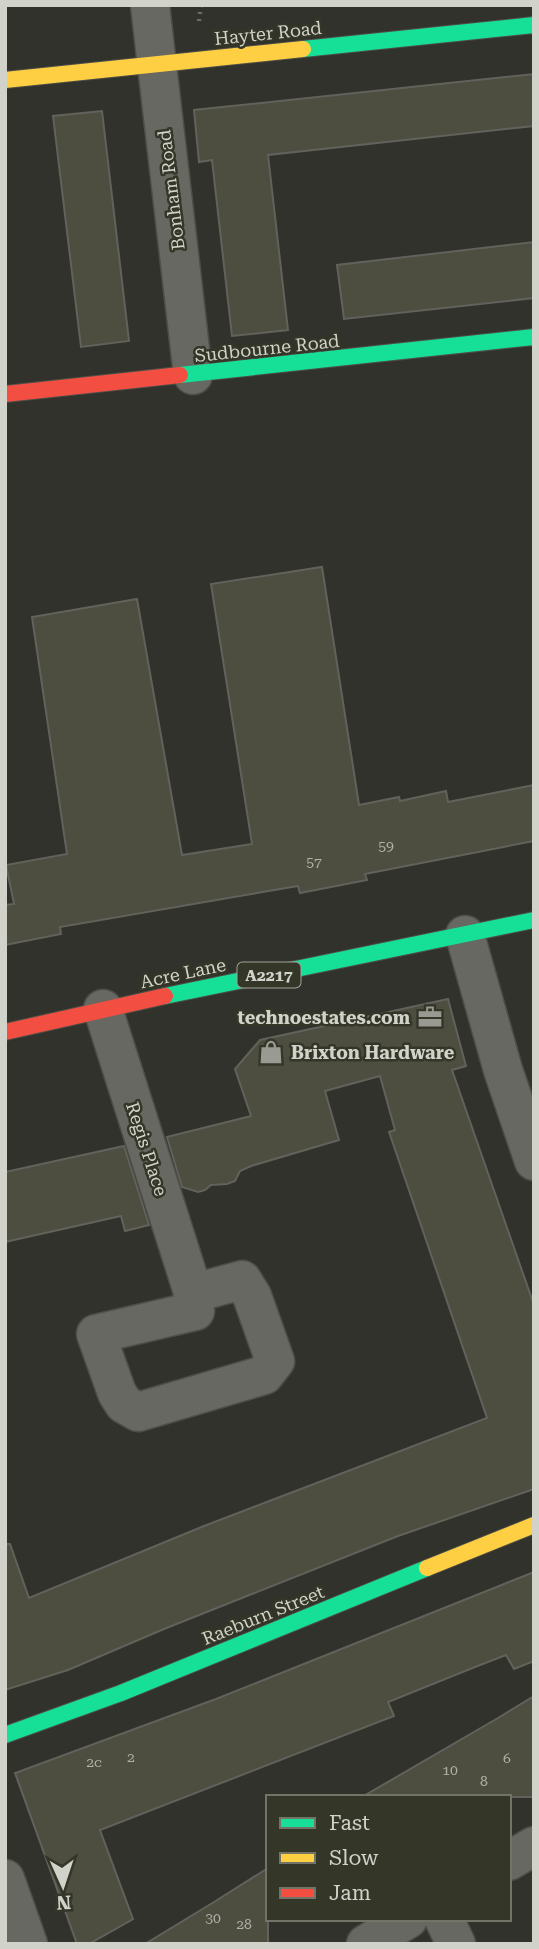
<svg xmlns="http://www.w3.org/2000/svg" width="539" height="1949" font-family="'Roboto Serif',serif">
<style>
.building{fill:#4d4d40;stroke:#62625c;stroke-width:2}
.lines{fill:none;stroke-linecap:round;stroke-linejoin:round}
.street-casing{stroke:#4e4e48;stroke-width:41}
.fast-casing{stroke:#4e4e48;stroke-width:18}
.slow-casing{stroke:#4e4e48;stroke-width:18}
.jam-casing{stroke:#4e4e48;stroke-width:18}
.path{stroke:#6c6d68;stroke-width:4.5;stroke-dasharray:2 5;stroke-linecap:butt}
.street{stroke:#686862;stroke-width:38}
.fast{stroke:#16e098;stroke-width:16}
.slow{stroke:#ffcf43;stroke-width:16}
.jam{stroke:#f24e42;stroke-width:16}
.labels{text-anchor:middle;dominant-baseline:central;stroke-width:5;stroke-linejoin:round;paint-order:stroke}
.number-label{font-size:14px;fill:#b0b1a7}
.shield{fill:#343628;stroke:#a2a399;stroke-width:2}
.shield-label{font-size:16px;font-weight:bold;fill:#d1d2c9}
.street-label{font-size:18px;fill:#d1d2c9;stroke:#343628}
.poi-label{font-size:18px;font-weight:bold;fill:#d1d2c9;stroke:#343628;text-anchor:end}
</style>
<rect width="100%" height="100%" fill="#32322c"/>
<path class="building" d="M534,74v52l-266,29 20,175 -56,6 -20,-176 -13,2 -5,-52z
M102,111l27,230 -48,6 -28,-231z
M534,242v56l-190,21 -7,-54z
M322,567l37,238 40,-8 1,4 46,-10 2,11 86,-17v56l-169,33 2,6 -67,13 -2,-7 -238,41 1,7 -56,11v-40l9,-1 -8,-39 61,-11 -35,-237 105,-18 45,256 70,-11 -41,-260z
M448,999l18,67 -14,4 82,235v184l-136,47 -234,93 -96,41 -63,20v-146h5l19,54 175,-72 283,-108 -98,-286 6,-2 -15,-54 -55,15 14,49 -88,26 -11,5 -5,10 -8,3 -16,1 -6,5 -7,2 -16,-5 -15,-50 84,-21 -16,-47 25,-29z
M124,1146l25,79 -24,6 -4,-15 -116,26v-70z
M534,1572v89l-20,8 -8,-14 -31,12 -87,35 6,14 -294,114 33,89 -44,25h-12l-62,-171 201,-74z
M534,1696v101h-172l136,-79z
M268,1868v76h-123l69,-42z"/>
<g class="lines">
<g class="street-casing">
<path id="street" d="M150,5l43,370
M465,935l38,135 31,91
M103,1009l89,280
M242,1280l10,16 23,65 -11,14 -126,37 -14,-8 -7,-11 -21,-59 99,-23 -3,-22 13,1z
M509,1861l25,-15
M5,1879l23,65
M444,1919l12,25
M366,1944l42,-25"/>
</g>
<g class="fast-casing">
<path id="fast" d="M303,49l231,-24
M180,375l354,-38
M165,996l369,-76
M5,1735l116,-42 306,-125"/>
</g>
<g class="slow-casing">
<path id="slow" d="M5,80l298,-31
M427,1568l107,-43"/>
</g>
<g class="jam-casing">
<path id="jam" d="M5,394l175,-19
M5,1032l160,-36"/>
</g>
<path class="path" d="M199,21l2,-16"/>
<use href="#street" class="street"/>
<use href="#fast" class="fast"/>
<use href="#slow" class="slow"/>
<use href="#jam" class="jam"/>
</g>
<defs>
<g id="office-bare" transform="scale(1.89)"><path d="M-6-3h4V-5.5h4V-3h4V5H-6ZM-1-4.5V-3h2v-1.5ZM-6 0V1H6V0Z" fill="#999a92" stroke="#343628" stroke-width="2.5" paint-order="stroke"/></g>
<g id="shop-bare" transform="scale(1.89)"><path d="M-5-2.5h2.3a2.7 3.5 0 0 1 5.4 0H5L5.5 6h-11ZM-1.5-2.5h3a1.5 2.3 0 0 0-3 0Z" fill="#999a92" stroke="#343628" stroke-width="2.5" paint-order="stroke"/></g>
</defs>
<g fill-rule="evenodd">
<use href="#office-bare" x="430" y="1017"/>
<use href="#shop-bare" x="271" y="1052"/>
</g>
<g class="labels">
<g class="number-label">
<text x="386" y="846">59</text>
<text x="314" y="862">57</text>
<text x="131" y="1757">2</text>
<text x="507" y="1758">6</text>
<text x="94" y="1762">2c</text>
<text x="450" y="1770">10</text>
<text x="484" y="1781">8</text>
<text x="213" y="1918">30</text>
<text x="244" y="1924">28</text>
</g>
<rect class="shield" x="237.5" y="962.5" width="63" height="25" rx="5"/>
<g class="shield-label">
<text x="269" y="975">A2217</text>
</g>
<g class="street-label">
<text transform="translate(268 33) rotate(-6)">Hayter Road</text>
<text transform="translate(171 190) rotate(-97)">Bonham Road</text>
<text transform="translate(267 348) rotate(-6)">Sudbourne Road</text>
<text transform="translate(183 973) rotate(-12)">Acre Lane</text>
<text transform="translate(147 1149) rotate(72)">Regis Place</text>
<text transform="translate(263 1615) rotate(-22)">Raeburn Street</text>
</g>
<g class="poi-label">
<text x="410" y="1017">technoestates.com</text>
<text x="291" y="1052" text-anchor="start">Brixton Hardware</text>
</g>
</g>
<rect width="539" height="1949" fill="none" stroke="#d1d2c9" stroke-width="14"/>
<rect x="266" y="1795" width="245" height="126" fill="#343628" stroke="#737468" stroke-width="2"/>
<rect x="280" y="1818" width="35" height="10" fill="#16e098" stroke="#737468" stroke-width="2"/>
<text x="329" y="1830" font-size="21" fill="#d1d2c9">Fast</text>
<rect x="280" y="1853" width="35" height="10" fill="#ffcf43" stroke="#737468" stroke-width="2"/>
<text x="329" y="1865" font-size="21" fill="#d1d2c9">Slow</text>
<rect x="280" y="1888" width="35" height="10" fill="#f24e42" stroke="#737468" stroke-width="2"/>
<text x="329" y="1900" font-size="21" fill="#d1d2c9">Jam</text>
<g transform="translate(63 1886) rotate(177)" stroke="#343628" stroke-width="5" paint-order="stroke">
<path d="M0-5L12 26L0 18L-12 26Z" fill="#d1d2c9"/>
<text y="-10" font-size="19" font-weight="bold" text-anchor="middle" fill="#d1d2c9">N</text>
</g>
</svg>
